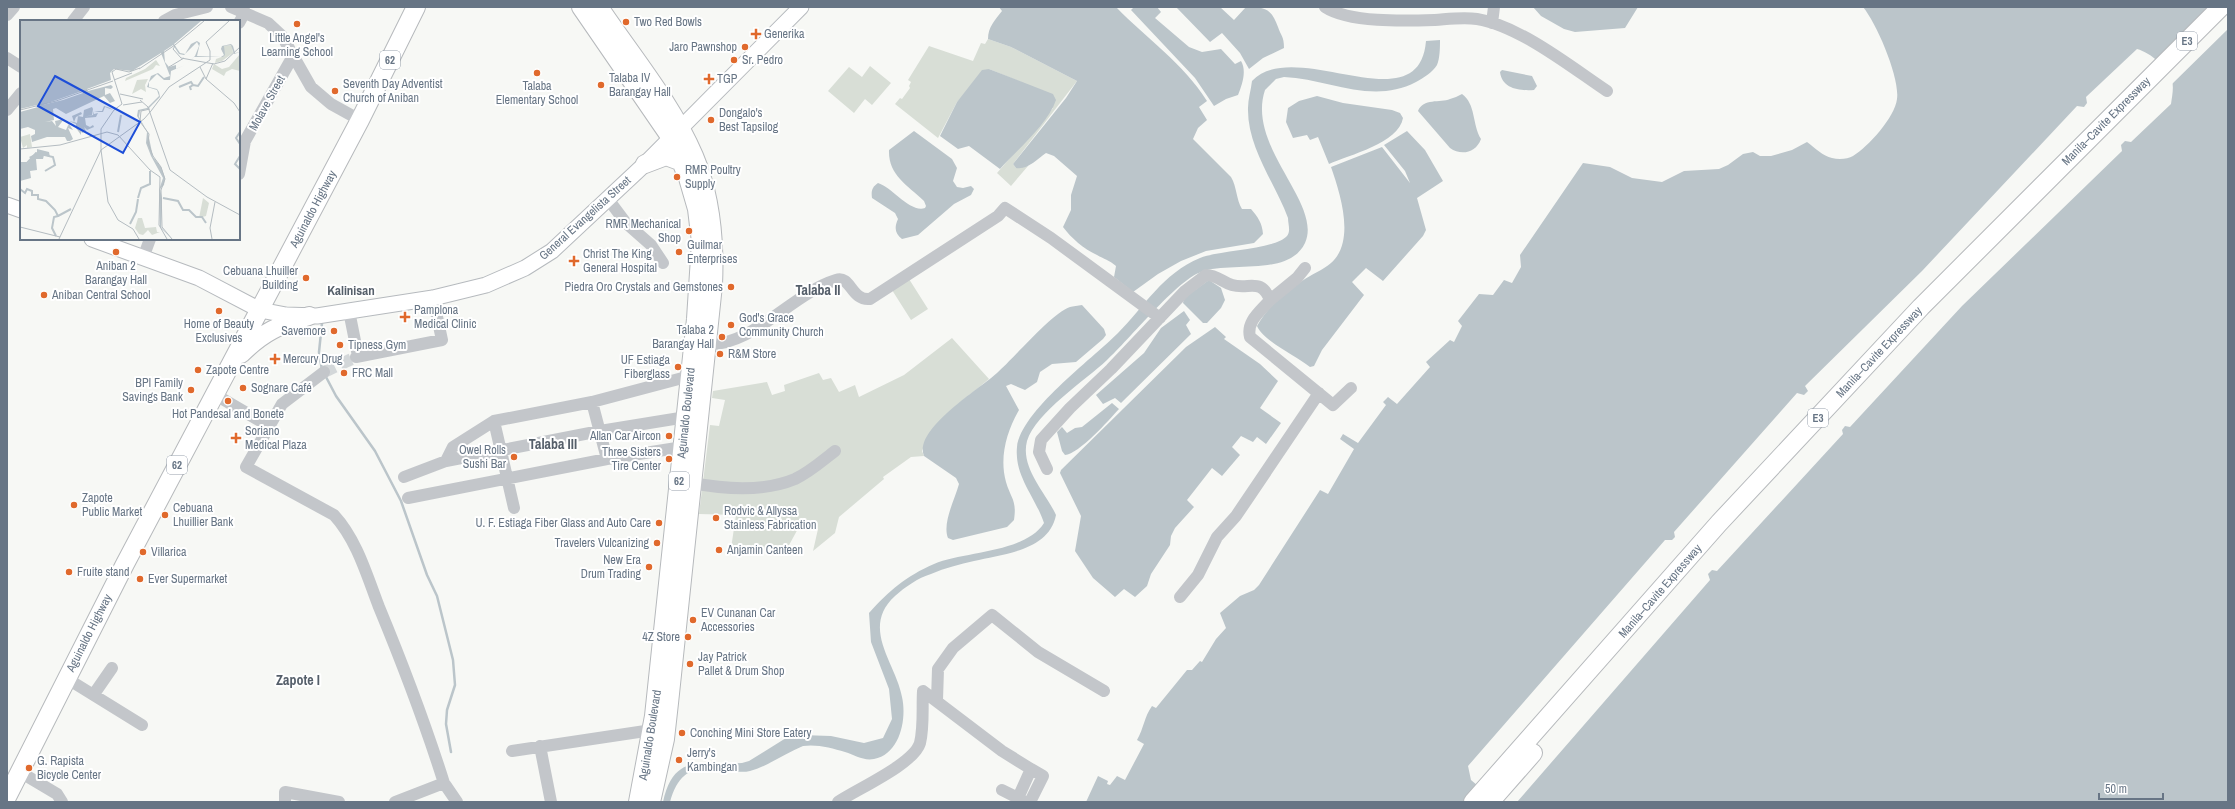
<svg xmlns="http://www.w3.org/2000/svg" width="2235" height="809" font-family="'Archivo Narrow',sans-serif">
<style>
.green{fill:#d8ded6}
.water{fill:#bbc5ca}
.pier{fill:#f7f8f5}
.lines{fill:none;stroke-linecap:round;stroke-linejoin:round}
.stream{stroke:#bbc5ca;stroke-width:2.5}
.minor-tunnel{stroke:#d3d7d9;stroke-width:12;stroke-dasharray:12 6;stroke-linecap:butt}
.major-casing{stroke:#b6babe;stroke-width:17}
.highway-casing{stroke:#b6b9bc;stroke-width:20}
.minor{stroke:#c3c6ca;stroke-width:12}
.major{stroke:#fff;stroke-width:15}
.highway{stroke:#fff;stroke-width:18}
.poi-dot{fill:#e0692c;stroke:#fff;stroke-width:1.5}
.labels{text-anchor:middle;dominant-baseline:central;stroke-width:4;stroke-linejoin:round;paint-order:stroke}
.shield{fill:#fff;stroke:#959eaa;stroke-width:1}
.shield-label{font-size:11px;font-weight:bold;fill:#677585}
.poi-label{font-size:12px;fill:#677585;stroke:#fff;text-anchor:start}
.street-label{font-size:12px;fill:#677585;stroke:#fff}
.neighbourhood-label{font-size:13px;font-weight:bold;fill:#555f6a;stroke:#fff}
.quarter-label{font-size:14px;font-weight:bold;fill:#555f6a;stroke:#fff}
.inset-river{fill:none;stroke:#bbc5ca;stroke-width:2}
.inset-road{fill:none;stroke:#b4bcc1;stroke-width:1}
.view{fill:#1d4ed8;fill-opacity:0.15;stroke:#1d4ed8;stroke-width:2}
.inset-edge{fill:none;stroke:#677585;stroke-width:2}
</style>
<rect width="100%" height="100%" fill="#f7f8f5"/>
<path class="green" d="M988,39l23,8 66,34 -64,83 3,4 12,-2 -17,20 -14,-13 56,-65 -32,-26 -32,-13 -32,33 -19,36 -43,-34 5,-6 2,1 8,-11 -1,-2 2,-4 -3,-2 21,-34 44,15 8,-18 4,1z
M870,66l21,17 -19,22 -7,-6 -11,14 -26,-22 21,-24 13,10z
M909,279l19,30 -17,11 -19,-30z
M952,338l37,41c-28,24 -52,36 -67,72l2,5 -13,1 -28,20 1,2 -45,38 -4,16 -22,18 5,-22 -18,-4 -12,22 -58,8 6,-40 -37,-1 11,-89 9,1 6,-26 -13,-2 1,-7 54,-9 5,13 13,-4 -1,-6 35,-12 4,7 8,-2 8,14 16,-7 4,12 45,-22z"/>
<path class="water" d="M999,7h117c31,32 67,56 91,94l-8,6 8,13 -9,8 -5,11 38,38c6,10 5,22 11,32h9c7,8 11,14 12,25l-9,9 -48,8 -25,10 -23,13 -25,18 -19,-15 2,-11c-7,-6 -12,-7 -19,-11 -13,-6 -26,-17 -34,-28l8,-17v-15l6,-19 -23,-20 -8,-3c-9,6 -18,17 -30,15l-3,-4 53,-66 11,-17 -66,-34 -23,-8c0,-12 7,-19 14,-28z
M1134,7h23l4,5 -6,6 34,29 13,5 19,-3 14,15 6,-3c6,10 1,24 -3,34l-12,4 -12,7 -19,-28 -64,-68z
M1176,7h44l14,13 12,-13c19,0 25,1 32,20 3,9 6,9 6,21l-21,10 -14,11 -9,-16 -18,-20 -12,9z
M1533,7h105l-13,21 -50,4 -11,-3 -23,-13z
M1863,7h365v795h-711l193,-222 -2,-6 4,-4 5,1 126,-137 -1,-4 3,-4 5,1 112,-121 160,-155 -1,-6 4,-4 6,1 40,-38c1,-7 3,-17 1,-23 -5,-14 -21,-28 -35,-32l-51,48 1,6 -3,4 -7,-1 -155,165 -117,115 3,5 -4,4 -7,-2 -123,139 1,5 -3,3h-7l-197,226 3,14 26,22h-411l12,-26 10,5 -1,3 3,1 7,-9 8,4 19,-36 -7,-4c7,-12 7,-23 15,-34l4,2 31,-38h5l8,-9 2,1 14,-23 10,-11 -6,-15 20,-17 14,-6 5,-5 61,-95 8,4 26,-45 -14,-10 3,-5 15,9 28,-38 -3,-3 5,-5 9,7 33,-37 -4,-5 24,-22 4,2 8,-16 -4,-5 21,-27 14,1 11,-15 8,3 9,-16 -1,-12 63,-92 27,4 22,11 30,4 22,-11 35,-2 9,-4 15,-11 10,-2 7,4h11l21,-6 15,-8c8,6 16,14 25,16 7,2 16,1 21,-2 15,-9 42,-39 44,-57 3,-21 -20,-75 -34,-92z
M1440,40c0,7 0,18 -3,25 -4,7 -14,13 -21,17 -44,23 -87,-3 -132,-5l-8,2 -11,11c-19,57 58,113 40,153 -16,34 -75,18 -104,29 -24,8 -72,68 -94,88 -21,20 -71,52 -80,81 -7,27 19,52 29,74 -7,36 -53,39 -82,46 -14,3 -29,7 -43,13 -13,4 -26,13 -36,22 -35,32 1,67 7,101 5,22 -2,57 -28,62 -11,2 -19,-4 -29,-7 -13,-4 -28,-8 -42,-6 -17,7 -35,20 -53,25 -8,2 -16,0 -24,-1 -31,-5 -47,0 -56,32h-7c11,-50 40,-37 79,-39l7,-2 37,-23 15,-3 30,1 33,7 19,-5 9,-19 -3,-30 -18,-47 -2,-29c20,-22 37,-37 65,-49 31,-13 91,-11 110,-41 -8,-25 -30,-47 -27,-76 4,-36 74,-87 101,-114 26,-26 45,-60 82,-75 20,-8 74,-8 87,-22 4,-5 1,-12 1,-18 -13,-35 -41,-71 -40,-110 0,-9 3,-18 4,-27 43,-46 167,45 174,-40z
M989,69l64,25 3,6c-8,24 -39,50 -56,69l-31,-23 -11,3 -18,-13 17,-34 25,-32z
M1502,70l30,6 5,10 -3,4c-14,1 -32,-1 -34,-18z
M1462,94c14,10 10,30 19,45 -5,14 -20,17 -31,9l-32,-37c5,-13 22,-8 32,-12 4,-1 8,-3 12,-5z
M1317,96l26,7 49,7 8,3 3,5c-4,25 -54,37 -74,46l-11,-27 -8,3 -3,-5 -14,3 -7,-16 2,-14 11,-7z
M914,131l38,28 5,9 -4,13 4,6 6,1 8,-2 3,3 -3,6 -17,9 -36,31 -16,4c-7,-6 -8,-11 -4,-20l-3,-6 -23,-15c-1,-7 0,-11 6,-15 14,4 32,30 47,25l1,-2 -2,-5c-17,-16 -36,-26 -35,-51z
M1407,131l18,19 18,31 -26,17 9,32 -3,6 -40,45 -17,-13 -14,14 12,13 -42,55 -8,16 -4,1c-13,-11 -47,-26 -53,-41 10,-18 28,-34 45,-45 10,-7 21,-11 29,-18 25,-22 9,-70 0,-96l51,-20 28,36 -5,-12 -21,-26z
M1209,280l12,8 4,12 -4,8 -14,15h-4l-20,-20 1,-5z
M1082,305l22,24 2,6 -3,4 -27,23 -24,2 -12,8 -3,10 -12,8 -14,-6 -5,2 13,24c-12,21 -20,47 -13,72 5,17 11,18 8,38l-7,7 -54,13 -5,-2c-6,-15 7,-39 11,-54l-3,-6 -32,-22c-11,-27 57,-68 73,-83 17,-15 55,-60 73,-66 3,-1 8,-1 12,-2z
M1184,311l6,9 -4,5 5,9 -70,69 -6,-5 -12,6 -7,-9 48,-42 17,-25z
M1215,327l11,10 -2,2 36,25 18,17 -18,27 21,15 -15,21 -9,-7 -4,5 -12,-6 -9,11 8,8 -18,21 -10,-8 -25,32 7,7 -19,21 -4,8 -1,9 -19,29 -4,12 -12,11 -11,-8 -9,8 -22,-19 -18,-27 6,-35 -21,-43 1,-3 125,-123z
M1112,403l7,6c-10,11 -40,45 -54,46l-3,-4 -5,-19 5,-5 5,6 8,-5 7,-1z"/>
<path class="pier" d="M2209,7h19v22l-57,56 -6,-13 -11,-11z"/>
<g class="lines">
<path class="stream" d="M322,370l-3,-18 3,-29
M325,375l11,21 39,55 26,50 26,74 10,21 16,64 2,25 -8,25 -1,14 5,28"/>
<path class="minor-tunnel" d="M324,372l32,-15"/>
<g class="major-casing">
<path id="major" d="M7,205l14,5
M92,239l107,39 61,32 26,5 31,1 32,-5 84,-13 53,-13 39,-17 27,-17 93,-87 156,-157"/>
</g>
<g class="highway-casing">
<path id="highway" d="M581,7l90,131 17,40 9,31 4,33 -5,77 -42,397 -16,86
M599,7c32,48 72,95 95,149 17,40 21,85 19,129l-44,418 -4,36 -14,63
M645,164l21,-8 16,6
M241,354c22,-22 38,-29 68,-38
M7,797l118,-233 235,-444 56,-113
M1473,802l246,-279 202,-216 300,-300
M1490,802l43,-49"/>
</g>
<path class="minor" d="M231,7l37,16 14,13 29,51 20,17 29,16
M1325,7c24,16 80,14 110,13 14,-1 28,-3 42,-1 43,7 94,48 130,72
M7,15l7,-8
M73,21l11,-14
M164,21l11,-6 32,-8
M239,23l6,-11
M1492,23l2,-16
M7,58l14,9
M7,110l14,-17
M239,174l6,-33 48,-85
M608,199l18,24 25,22 12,18
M143,258l7,-19
M1270,300l27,-22 8,-10
M349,311l9,45
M707,344c45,3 84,-50 129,-64 15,-5 15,21 34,19l128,-83 7,-8 46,30 109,80
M356,357l86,-17 -9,-42
M324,372l-42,32 -36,63 88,48c23,25 33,61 45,92 24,58 46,116 65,176l-49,19
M214,394l55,32
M592,402l15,57
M494,421l20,87
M446,461l7,-14 41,-26 98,-19 98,-26
M1047,469l-8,-17 2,-12 29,-32 41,-39 74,-78 21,-16c11,0 16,7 26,10 17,5 29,-8 38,15 -9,11 -24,21 -20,37l83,68 18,-17
M404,477l42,-16 154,-30 86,-14
M692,483c32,6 72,9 103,-4 15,-7 27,-18 40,-28
M408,498l199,-39 76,-12
M1180,597l18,-22 19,-38 19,-21 83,-123
M66,678l76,47
M94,694l18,-26
M937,700l1,-31 15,-21 39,-33 46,37 66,39
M540,746l11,56
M512,751l140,-21
M20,772l37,22 5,8
M444,783l13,19
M1002,790l22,11
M285,802v-10l54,10
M838,802c19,-13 76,-38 82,-59 4,-16 2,-36 3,-52l79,60 29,18 -13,29
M1030,802l13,-26 -12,-7"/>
<use href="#major" class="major"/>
<use href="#highway" class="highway"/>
</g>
<g class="poi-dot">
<circle cx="626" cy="22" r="4"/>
<circle cx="297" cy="24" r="4"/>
<path d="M754 28h4v4h4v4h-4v4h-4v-4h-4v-4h4z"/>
<circle cx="745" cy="47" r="4"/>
<circle cx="734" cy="60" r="4"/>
<circle cx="537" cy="73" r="4"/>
<path d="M707 73h4v4h4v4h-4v4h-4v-4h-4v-4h4z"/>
<circle cx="601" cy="85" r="4"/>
<circle cx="335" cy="91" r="4"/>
<circle cx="711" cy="120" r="4"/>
<circle cx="677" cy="177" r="4"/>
<circle cx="689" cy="231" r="4"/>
<circle cx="116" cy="252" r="4"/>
<circle cx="679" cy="252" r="4"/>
<path d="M572 255h4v4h4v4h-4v4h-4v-4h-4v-4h4z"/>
<circle cx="306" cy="278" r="4"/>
<circle cx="731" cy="287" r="4"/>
<circle cx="44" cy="295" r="4"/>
<circle cx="219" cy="311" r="4"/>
<path d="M403 311h4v4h4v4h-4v4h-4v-4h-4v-4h4z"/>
<circle cx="731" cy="325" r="4"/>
<circle cx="334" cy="331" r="4"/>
<circle cx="722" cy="337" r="4"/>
<circle cx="340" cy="345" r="4"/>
<circle cx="720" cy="354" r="4"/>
<path d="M273 353h4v4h4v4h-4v4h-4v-4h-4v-4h4z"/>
<circle cx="678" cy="367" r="4"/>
<circle cx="198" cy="370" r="4"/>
<circle cx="344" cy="373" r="4"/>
<circle cx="243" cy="388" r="4"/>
<circle cx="191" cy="390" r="4"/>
<circle cx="228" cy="401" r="4"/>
<circle cx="669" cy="436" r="4"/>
<path d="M234 432h4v4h4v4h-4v4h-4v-4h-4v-4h4z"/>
<circle cx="514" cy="457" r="4"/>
<circle cx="669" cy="459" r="4"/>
<circle cx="74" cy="505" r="4"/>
<circle cx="165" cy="515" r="4"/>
<circle cx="716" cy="518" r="4"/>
<circle cx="659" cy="523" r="4"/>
<circle cx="657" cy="543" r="4"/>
<circle cx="719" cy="550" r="4"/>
<circle cx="143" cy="552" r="4"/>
<circle cx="649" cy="567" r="4"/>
<circle cx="69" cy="572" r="4"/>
<circle cx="140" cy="579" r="4"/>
<circle cx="693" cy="620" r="4"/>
<circle cx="688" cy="637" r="4"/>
<circle cx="690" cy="664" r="4"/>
<circle cx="682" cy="733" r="4"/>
<circle cx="679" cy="760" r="4"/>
<circle cx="29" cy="768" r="4"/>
</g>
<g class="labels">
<g class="shield">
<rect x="2177" y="32" width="20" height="18" rx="3"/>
<rect x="380" y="51" width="20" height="18" rx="3"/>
<rect x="1808" y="409" width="20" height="18" rx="3"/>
<rect x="167" y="456" width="20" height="18" rx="3"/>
<rect x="669" y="472" width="20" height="18" rx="3"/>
</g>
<g class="shield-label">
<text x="2187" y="41">E3</text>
<text x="390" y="60">62</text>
<text x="1818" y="418">E3</text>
<text x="177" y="465">62</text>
<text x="679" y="481">62</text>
</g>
<g class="poi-label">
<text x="634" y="22">Two Red Bowls</text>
<text x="764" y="34">Generika</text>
<text x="297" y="38" text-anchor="middle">Little Angel's<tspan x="297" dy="14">Learning School</tspan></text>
<text x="737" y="47" text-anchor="end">Jaro Pawnshop</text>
<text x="742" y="60">Sr. Pedro</text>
<text x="609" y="78">Talaba IV<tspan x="609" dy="14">Barangay Hall</tspan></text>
<text x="717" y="79">TGP</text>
<text x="343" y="84">Seventh Day Adventist<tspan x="343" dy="14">Church of Aniban</tspan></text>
<text x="537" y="86" text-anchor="middle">Talaba<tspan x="537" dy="14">Elementary School</tspan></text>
<text x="719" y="113">Dongalo's<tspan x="719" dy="14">Best Tapsilog</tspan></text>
<text x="685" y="170">RMR Poultry<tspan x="685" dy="14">Supply</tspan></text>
<text x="681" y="224" text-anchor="end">RMR Mechanical<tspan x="681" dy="14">Shop</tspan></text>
<text x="687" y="245">Guilmar<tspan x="687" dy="14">Enterprises</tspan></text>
<text x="583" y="254">Christ The King<tspan x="583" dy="14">General Hospital</tspan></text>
<text x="116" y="266" text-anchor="middle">Aniban 2<tspan x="116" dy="14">Barangay Hall</tspan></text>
<text x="298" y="271" text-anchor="end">Cebuana Lhuiller<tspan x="298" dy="14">Building</tspan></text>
<text x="723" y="287" text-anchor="end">Piedra Oro Crystals and Gemstones</text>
<text x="52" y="295">Aniban Central School</text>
<text x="414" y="310">Pamplona<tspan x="414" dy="14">Medical Clinic</tspan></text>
<text x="739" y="318">God's Grace<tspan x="739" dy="14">Community Church</tspan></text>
<text x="219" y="324" text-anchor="middle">Home of Beauty<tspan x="219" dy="14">Exclusives</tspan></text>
<text x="714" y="330" text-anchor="end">Talaba 2<tspan x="714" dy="14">Barangay Hall</tspan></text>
<text x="326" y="331" text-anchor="end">Savemore</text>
<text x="348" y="345">Tipness Gym</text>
<text x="728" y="354">R&amp;M Store</text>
<text x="283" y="359">Mercury Drug</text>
<text x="670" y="360" text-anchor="end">UF Estiaga<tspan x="670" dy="14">Fiberglass</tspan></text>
<text x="206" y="370">Zapote Centre</text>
<text x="352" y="373">FRC Mall</text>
<text x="183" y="383" text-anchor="end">BPI Family<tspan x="183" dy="14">Savings Bank</tspan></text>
<text x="251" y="388">Sognare Café</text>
<text x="228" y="414" text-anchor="middle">Hot Pandesal and Bonete</text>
<text x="245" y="431">Soriano<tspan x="245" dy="14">Medical Plaza</tspan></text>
<text x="661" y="436" text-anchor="end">Allan Car Aircon</text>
<text x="506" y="450" text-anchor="end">Owel Rolls<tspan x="506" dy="14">Sushi Bar</tspan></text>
<text x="661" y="452" text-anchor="end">Three Sisters<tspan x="661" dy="14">Tire Center</tspan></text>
<text x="82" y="498">Zapote<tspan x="82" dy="14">Public Market</tspan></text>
<text x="173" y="508">Cebuana<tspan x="173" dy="14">Lhuillier Bank</tspan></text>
<text x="724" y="511">Rodvic &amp; Allyssa<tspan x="724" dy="14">Stainless Fabrication</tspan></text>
<text x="651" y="523" text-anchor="end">U. F. Estiaga Fiber Glass and Auto Care</text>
<text x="649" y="543" text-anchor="end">Travelers Vulcanizing</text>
<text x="727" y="550">Anjamin Canteen</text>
<text x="151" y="552">Villarica</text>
<text x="641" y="560" text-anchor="end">New Era<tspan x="641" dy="14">Drum Trading</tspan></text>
<text x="77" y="572">Fruite stand</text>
<text x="148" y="579">Ever Supermarket</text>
<text x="701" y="613">EV Cunanan Car<tspan x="701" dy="14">Accessories</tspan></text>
<text x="680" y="637" text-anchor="end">4Z Store</text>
<text x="698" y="657">Jay Patrick<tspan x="698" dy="14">Pallet &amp; Drum Shop</tspan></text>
<text x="690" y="733">Conching Mini Store Eatery</text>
<text x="687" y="753">Jerry's<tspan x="687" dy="14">Kambingan</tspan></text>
<text x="37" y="761">G. Rapista<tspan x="37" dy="14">Bicycle Center</tspan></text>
</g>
<g class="street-label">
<text transform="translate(267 103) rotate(-61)">Molave Street</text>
<text transform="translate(2106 121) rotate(-45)">Manila–Cavite Expressway</text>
<text transform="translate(313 209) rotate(-62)">Aguinaldo Highway</text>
<text transform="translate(585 218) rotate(-42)">General Evangelista Street</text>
<text transform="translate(1879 352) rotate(-47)">Manila–Cavite Expressway</text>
<text transform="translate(686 413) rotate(-84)">Aguinaldo Boulevard</text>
<text transform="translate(1660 591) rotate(-49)">Manila–Cavite Expressway</text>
<text transform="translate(89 633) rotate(-63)">Aguinaldo Highway</text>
<text transform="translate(650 735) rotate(-81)">Aguinaldo Boulevard</text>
</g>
<g class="neighbourhood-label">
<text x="351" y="290">Kalinisan</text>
</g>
<g class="quarter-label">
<text x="818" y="290">Talaba II</text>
<text x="553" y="444">Talaba III</text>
<text x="298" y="680">Zapote I</text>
</g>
</g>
<g transform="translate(20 20)">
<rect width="220" height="220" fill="#f7f8f5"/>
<path d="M212,25l1,8 -11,8 -7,2 1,-4 8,-3 -1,-10zM220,34v17l-8,-2 -6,3 -2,4 -12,-7 2,-5 8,5 7,-2zM136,40l4,6 -4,-1 -3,4 -28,12 1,-3 19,-9zM128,59l-3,6 1,7 -5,-3 -9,5 5,-14zM10,114l2,13 -5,1v-3l-4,3 -3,-11zM183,178l6,5 -3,13 -7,2zM118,198h4l3,10 11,-1 1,5h3l-8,3 -4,-5 -5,5 -4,-1 -4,-6z" fill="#d8ded6"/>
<path d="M0,1h181l-27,23 6,9 5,1 6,-10 6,-3 3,2 -3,13 24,1 3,-2 -3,-6 1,-3 9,-2 2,2 2,7 5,-1 -6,2 -3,-9 -7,1 1,9 -2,2h-29l-9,8 -14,6 -1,9h-6l-7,-6 -8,8v5l8,2 2,3 1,5 -12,12 -8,2 -1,6 9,16 5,24 8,10 4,11 -1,7 -4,4 2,9 -1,29 11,12 -12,-12 -1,-37 4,-12 -12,-22 -5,-13 1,-11 -10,-16 1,-6 9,-2 12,-12 -2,-6 -10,-3 4,-11 7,-3 6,5 6,-2 -9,-23 -29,18 -18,-2 -4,4 1,7 -24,9 1,2 23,-6 2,2 -2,2 -6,-1v7l5,-2 5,8 -5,2 -6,-7 -38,18 -10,-6 -3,1 1,11 -9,2 7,-1 4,5 -1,-5 9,-2 -6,8 8,3 3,-7 -1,4 1,-3 4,6 -5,-2 5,11 -3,2h-3l-2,-4h-18l-15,5 -1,-6 4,-2v-4l-7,-3 -8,2v-17l18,-5 -1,-2 -17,4zM177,22l2,4 -4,10 -10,9 -9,4v-4l-7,2 -4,-5 -1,-11 9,-6 6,9 5,1zM62,71l1,2 -20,7 -21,5zM84,86l6,2 3,2 -8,-3 -2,5h-4l-5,-1v3l4,-1 -2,4 -11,1 1,7 4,2 3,-2 1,2 -7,3 -3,-3 2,4 -4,2 -1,-2v4l-5,-7v-4l-7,-3 5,1 -2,-6 9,-4 1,2 -6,3 -2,5 3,1 1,-7 5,1 1,-7 8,-3 1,2 -1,6 -8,2 9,-2 1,-4h8zM17,129l12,3 1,5 -6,-2 -1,4h-7l1,11 -7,1 1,7 -11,3v-24v5l7,2 4,-5 -2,-2 8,-4z" fill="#bbc5ca" fill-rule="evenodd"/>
<path class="inset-river" d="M173,65l5,1 6,-9M159,67l12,-5 2,3 -3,2 1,3M98,112l3,-17M220,112l-4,6 4,6M220,136l-5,8 5,5M0,143h7l9,-10 17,4 2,8 -10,6M0,169l5,4 2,-4 5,2v4h6v4l8,2 9,9 3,6 -4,1 -2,11 4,8M118,178l3,-10 9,-4v-13M143,178l15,3 5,9h6l7,7h6l4,6M38,196l13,-7M110,204l6,-12 2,-13"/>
<path class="inset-road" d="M155,26l-2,3 8,9 33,6 11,-3 15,-14M149,47l15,-9M180,47l6,12 28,24 6,9M119,49l36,-24 29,-24M186,59l7,-16M94,60l18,-7M100,74l23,5M120,80l8,7 22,63 37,27 33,18M103,85l19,-3M0,90l36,-9 57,-20M131,91l18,-24 41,-27v-9l-4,-9 23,-21M120,101l1,-10 9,-2M121,103l8,11 -1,9 5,13 8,11 4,12 -4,11 1,37 10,12M0,129l40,-4 47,-13 11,3 32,35 10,7 -1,48 8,14M81,130l7,52 10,18 15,9 6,10M81,130v-21l13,-19 8,-6 -10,-32 4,-3 13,3 11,-4M0,207l40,10M39,219l42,-89 43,-31 7,-8M192,219l-2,-11 5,-26"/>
<path class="view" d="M35,56l85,46 -17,31 -85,-47z"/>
<rect width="220" height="220" class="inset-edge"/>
</g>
<rect width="2235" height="809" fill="none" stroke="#677585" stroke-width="16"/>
<path d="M2099 793v6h64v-6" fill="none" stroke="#677585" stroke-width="2"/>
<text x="2105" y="793" font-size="12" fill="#677585" stroke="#ffffff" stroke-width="3" paint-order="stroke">50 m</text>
</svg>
